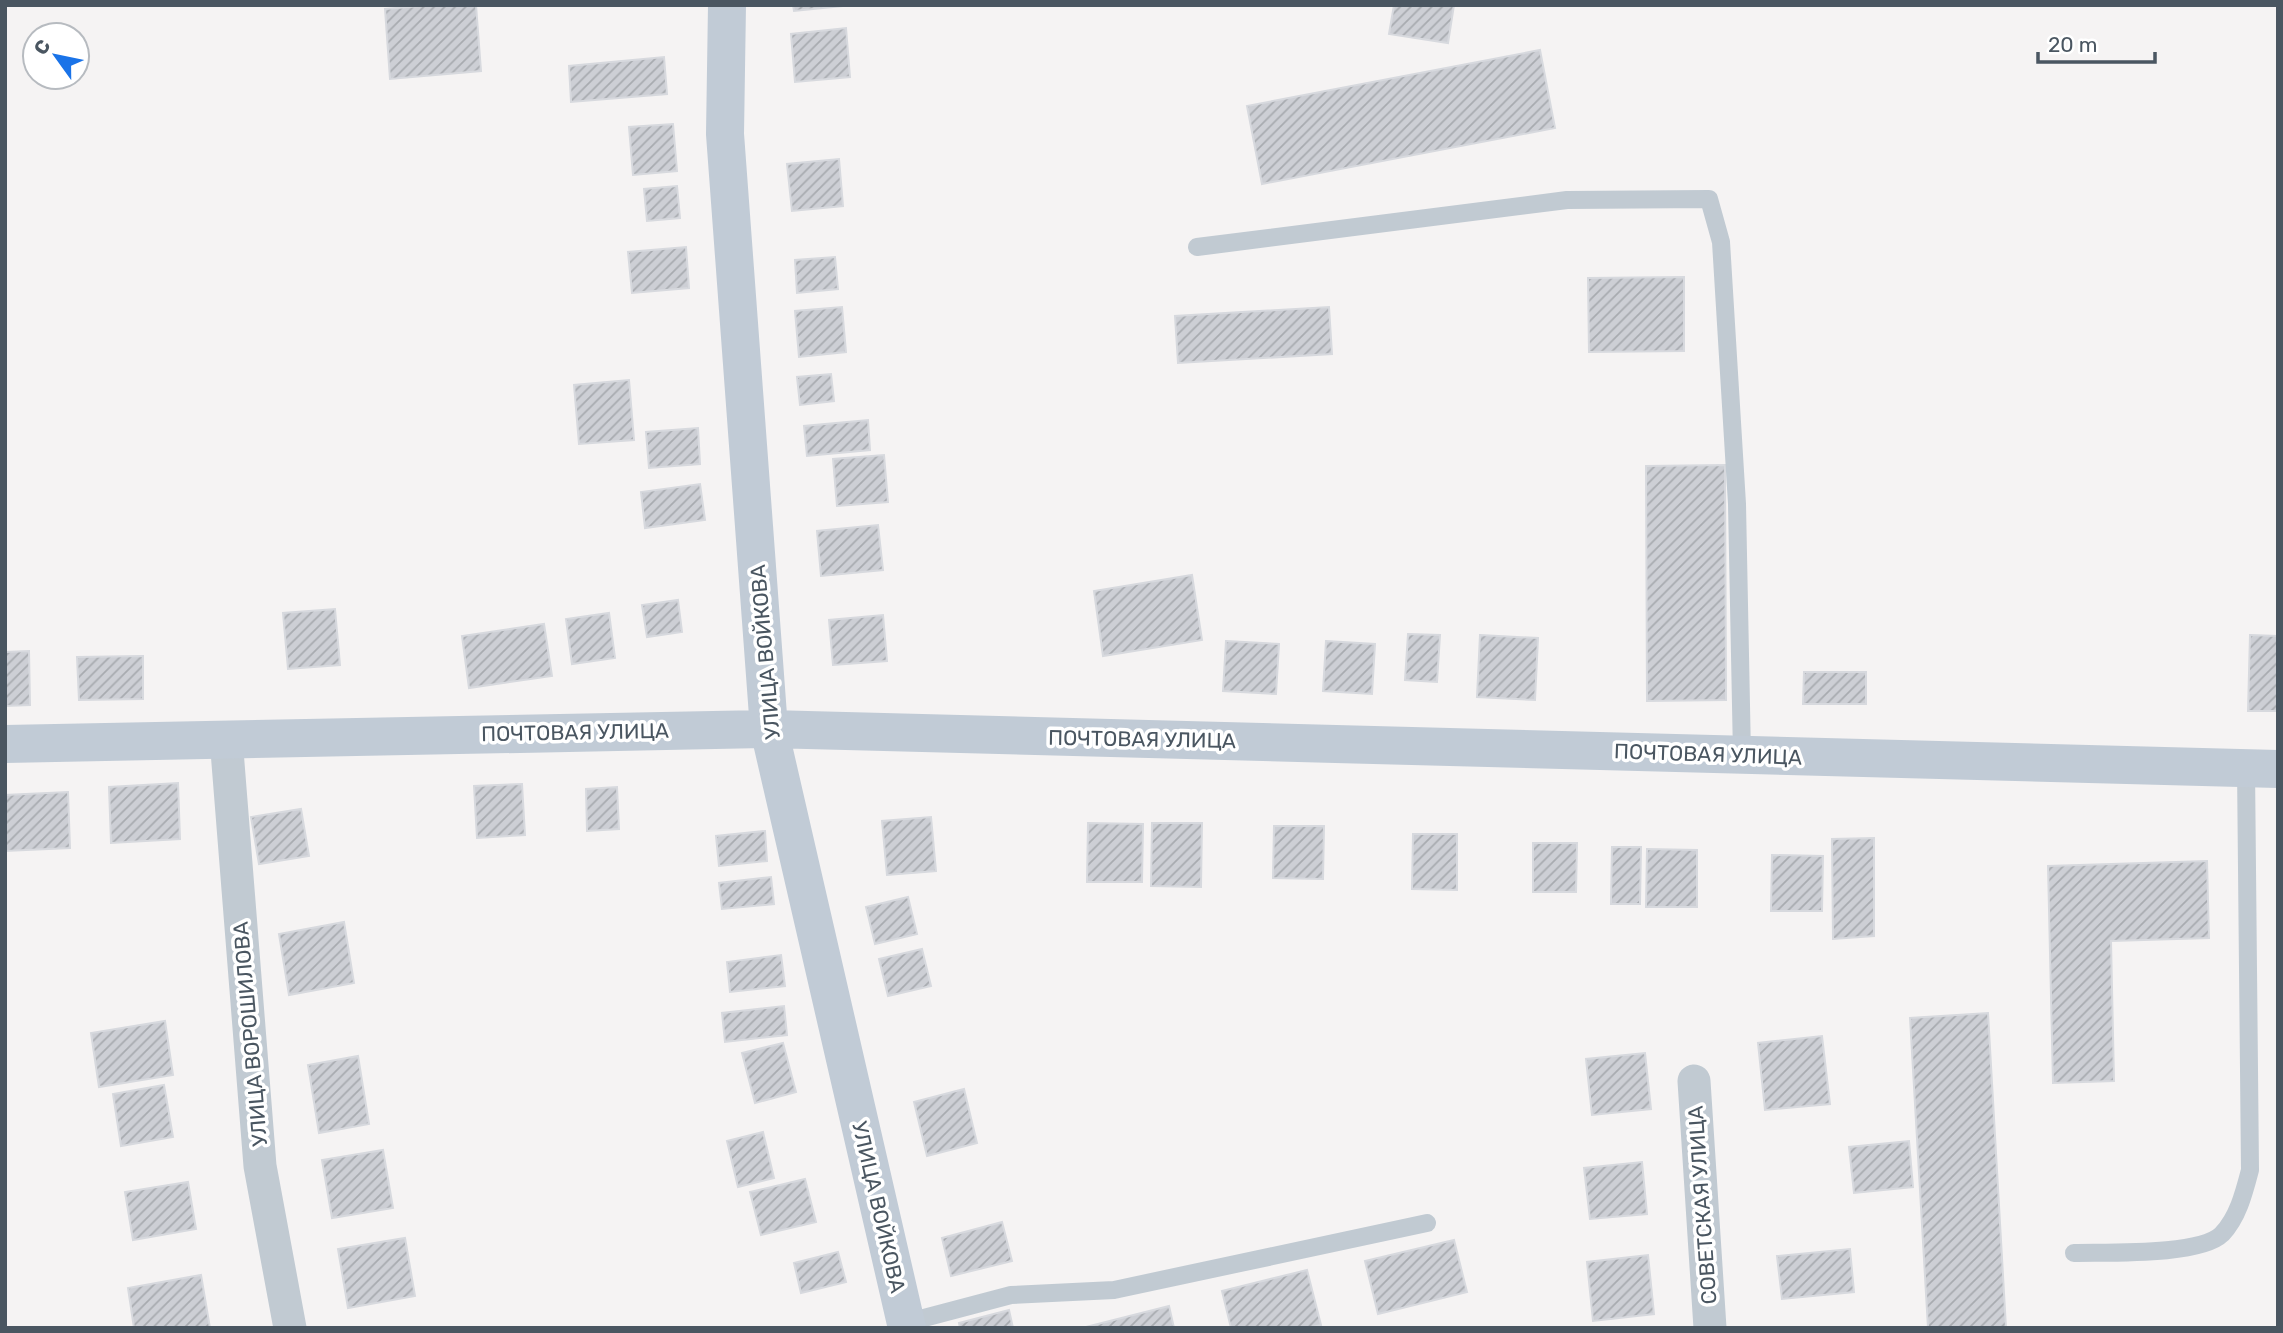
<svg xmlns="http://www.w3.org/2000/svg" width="2283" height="1333" font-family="Rubik,sans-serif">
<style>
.building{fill:url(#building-hatch);stroke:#d7d9de;stroke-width:2}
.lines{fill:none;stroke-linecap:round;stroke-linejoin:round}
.service{stroke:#c1cad2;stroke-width:18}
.minor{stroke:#c1cad2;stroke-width:33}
.secondary{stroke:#c1cbd6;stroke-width:38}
.labels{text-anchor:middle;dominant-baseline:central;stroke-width:7;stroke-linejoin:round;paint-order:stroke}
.street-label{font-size:21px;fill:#4a5661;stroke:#fff}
</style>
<defs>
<pattern id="building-hatch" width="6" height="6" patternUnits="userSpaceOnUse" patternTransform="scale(1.75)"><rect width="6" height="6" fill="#cdcfd5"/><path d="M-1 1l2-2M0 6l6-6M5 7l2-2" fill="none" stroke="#a8abb0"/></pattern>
</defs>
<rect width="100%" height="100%" fill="#f5f3f3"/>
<path class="building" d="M432,5h44l5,66 -91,8 -5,-70z
M793,5h49v1l-48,5z
M1394,5h60l-6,38 -59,-9z
M846,28l4,49 -55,5 -4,-48z
M1540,50l15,78 -293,56 -15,-78z
M664,57l3,37 -96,8 -2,-36z
M673,124l4,47 -44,4 -4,-48z
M839,159l4,47 -51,5 -5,-47z
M677,186l3,32 -33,3 -3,-32z
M686,247l3,41 -57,5 -4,-41z
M835,257l3,32 -41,4 -2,-33z
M1684,277v74l-95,1 -1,-74z
M842,307l4,45 -47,5 -4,-46z
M1329,307l3,47 -154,9 -3,-47z
M831,374l3,27 -34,4 -3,-28z
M629,380l5,60 -55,4 -5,-59z
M868,420l2,30 -63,6 -3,-30z
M698,428l2,36 -51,4 -3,-36z
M884,455l4,47 -51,4 -4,-47z
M1725,465l1,235 -79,1 -1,-235z
M700,484l5,36 -60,8 -4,-36z
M878,525l5,45 -62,6 -4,-45z
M1192,575l10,65 -99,16 -9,-65z
M678,600l4,32 -35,5 -5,-32z
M335,609l5,56 -52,4 -5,-56z
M609,613l6,45 -43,6 -6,-45z
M883,615l4,46 -54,4 -4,-45z
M544,624l8,52 -83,12 -7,-52z
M1408,634l32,1 -3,47 -32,-2z
M1480,635l58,3 -3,62 -58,-3z
M2250,635l28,1v75h-30z
M1226,641l53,3 -3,50 -53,-3z
M1326,641l49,3 -3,50 -49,-3z
M29,651l1,54 -25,1v-54z
M143,656v43l-64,1 -2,-43z
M1804,672h62v32h-63z
M178,783l2,56 -69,4 -2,-56z
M522,784l3,51 -48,3 -3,-52z
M617,787l2,42 -32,2 -1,-42z
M68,792l2,56 -65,3v-56z
M301,809l8,47 -50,8 -8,-47z
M931,817l5,54 -49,4 -5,-54z
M1088,823l55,1 -1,58h-55z
M1152,823h50l-1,64 -50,-1z
M1274,826h50l-1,53 -50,-1z
M765,831l2,30 -48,5 -3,-30z
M1413,834h44v56l-45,-1z
M1874,838v98l-41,3 -1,-100z
M1533,843h44l-1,49h-43z
M1612,847h29l-1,57h-29z
M1647,849l50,1v57h-51z
M1772,855l51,1 -1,55h-51z
M2207,861l2,77 -98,3 3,140 -61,2 -5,-217z
M771,877l3,27 -52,5 -3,-26z
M908,897l9,37 -42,10 -9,-37z
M344,922l10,61 -65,12 -10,-61z
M922,949l9,37 -43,10 -9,-37z
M781,955l4,31 -55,6 -3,-30z
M784,1006l3,29 -62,7 -3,-29z
M1988,1013l18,315h-78l-18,-310z
M165,1021l8,54 -74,12 -8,-54z
M1822,1036l8,68 -65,6 -7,-67z
M783,1043l13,49 -41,11 -13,-50z
M1645,1053l6,56 -59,6 -6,-56z
M358,1056l11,68 -50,9 -11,-68z
M164,1085l9,52 -52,9 -8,-52z
M964,1089l13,54 -50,13 -13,-54z
M763,1132l11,46 -36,9 -11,-46z
M1909,1141l4,46 -59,6 -5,-46z
M383,1150l10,58 -61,10 -10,-58z
M1642,1162l5,52 -57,5 -6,-51z
M805,1179l11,43 -55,13 -11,-43z
M188,1182l8,47 -63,11 -8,-48z
M1002,1222l10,39 -61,15 -9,-38z
M405,1238l10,58 -67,12 -10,-59z
M1454,1240l13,52 -89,22 -13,-53z
M1850,1249l4,43 -72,7 -5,-43z
M838,1252l8,30 -45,11 -7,-30z
M1648,1255l6,59 -61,7 -6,-59z
M1307,1270l14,55 -13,3h-77l-9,-37z
M201,1275l9,53h-76l-6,-40z
M1169,1306l5,22h-92z
M1009,1310l4,18h-53l-1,-5z"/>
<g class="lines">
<path class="service" d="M1197,247l370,-47 142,-1 12,43 16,262 5,251
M2074,1253c32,-1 126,3 148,-19 16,-17 22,-41 28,-64l-4,-402
M905,1323l106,-28 103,-5 313,-67"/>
<path class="minor" d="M226,738l34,428 30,162
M1694,1081l16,247"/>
<path class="secondary" d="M727,5l-2,129 44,595 138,599
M5,744l764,-15 1509,40"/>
</g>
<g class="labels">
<g class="street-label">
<text transform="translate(765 652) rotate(-95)">УЛИЦА ВОЙКОВА</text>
<text transform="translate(575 732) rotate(-1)">ПОЧТОВАЯ УЛИЦА</text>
<text transform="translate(1142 739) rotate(1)">ПОЧТОВАЯ УЛИЦА</text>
<text transform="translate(1708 754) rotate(2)">ПОЧТОВАЯ УЛИЦА</text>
<text transform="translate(250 1034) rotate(-95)">УЛИЦА ВОРОШИЛОВА</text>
<text transform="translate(1702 1205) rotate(-94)">СОВЕТСКАЯ УЛИЦА</text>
<text transform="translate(879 1207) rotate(77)">УЛИЦА ВОЙКОВА</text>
</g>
</g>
<rect width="2283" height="1333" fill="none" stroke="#4a5661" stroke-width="14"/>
<g transform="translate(56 56) rotate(303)"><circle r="33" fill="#ffffff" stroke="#b7bbc0" stroke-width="2"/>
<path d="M0-5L12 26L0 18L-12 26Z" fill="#1a73e8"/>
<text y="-10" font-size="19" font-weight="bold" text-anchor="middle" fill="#4a5661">С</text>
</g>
<path d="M2038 52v10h117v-10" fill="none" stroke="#4a5661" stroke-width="3.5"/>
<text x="2048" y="52" font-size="21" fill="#4a5661" stroke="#ffffff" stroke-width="5" paint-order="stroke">20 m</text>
</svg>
